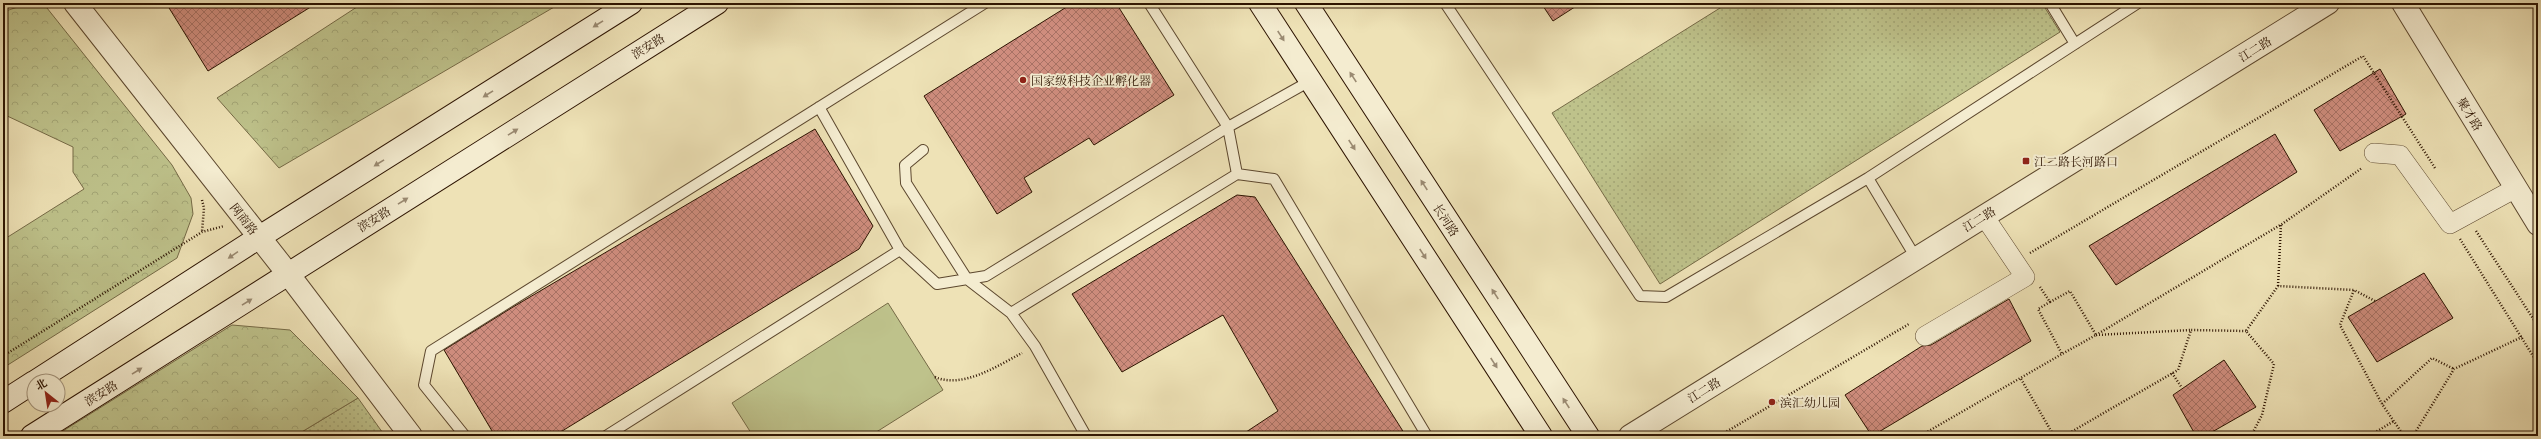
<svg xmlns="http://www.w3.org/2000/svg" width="2541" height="439" font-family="'Gentium Book Plus','Noto Serif SC',serif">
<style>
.grass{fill:url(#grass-dots);stroke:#756a46}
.forest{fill:url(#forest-crowns);stroke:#756a46}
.pitch{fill:#bec28b;stroke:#756a46}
.building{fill:url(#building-cross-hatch);stroke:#2c1300}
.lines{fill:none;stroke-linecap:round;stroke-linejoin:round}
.service-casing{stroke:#5c472e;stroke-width:12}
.minor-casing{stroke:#5c472e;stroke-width:20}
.tertiary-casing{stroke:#5c472e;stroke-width:24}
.secondary-casing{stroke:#2c1300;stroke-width:24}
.path{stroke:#2c1300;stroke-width:2.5;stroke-dasharray:1 2;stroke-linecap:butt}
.service{stroke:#f4ecd0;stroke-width:10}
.minor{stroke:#f4ecd0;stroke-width:19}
.tertiary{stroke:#f4ecd0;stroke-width:22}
.secondary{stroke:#f4ecd0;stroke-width:22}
.oneway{fill:#9a8a72}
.poi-dot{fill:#8f2418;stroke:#f4ecd0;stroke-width:1.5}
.labels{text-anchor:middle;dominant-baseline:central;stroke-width:4;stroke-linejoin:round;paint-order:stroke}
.street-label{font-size:12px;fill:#2c1300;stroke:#f4ecd0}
.poi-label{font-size:12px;fill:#2c1300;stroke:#f4ecd0;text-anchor:start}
</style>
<defs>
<pattern id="grass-dots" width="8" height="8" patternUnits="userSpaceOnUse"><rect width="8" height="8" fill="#bec28b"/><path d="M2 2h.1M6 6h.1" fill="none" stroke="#a3a676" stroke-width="1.8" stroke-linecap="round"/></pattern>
<pattern id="forest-crowns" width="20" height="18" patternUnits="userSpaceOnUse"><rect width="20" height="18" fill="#bec28b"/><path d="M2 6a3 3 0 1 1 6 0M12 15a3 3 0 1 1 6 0" fill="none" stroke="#a3a676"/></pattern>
<pattern id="building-cross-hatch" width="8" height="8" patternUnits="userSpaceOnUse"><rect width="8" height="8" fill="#cf8d7e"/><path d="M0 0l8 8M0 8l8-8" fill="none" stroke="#a87265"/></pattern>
</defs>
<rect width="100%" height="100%" fill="#eee2b6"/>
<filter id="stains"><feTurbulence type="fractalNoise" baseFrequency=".005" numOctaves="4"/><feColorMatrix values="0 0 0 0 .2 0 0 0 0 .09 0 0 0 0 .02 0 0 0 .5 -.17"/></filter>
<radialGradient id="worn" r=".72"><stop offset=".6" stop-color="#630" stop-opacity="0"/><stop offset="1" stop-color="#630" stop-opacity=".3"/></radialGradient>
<path class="grass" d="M1728,3h314l18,29 -400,252 -108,-171z
M358,398l27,38h-90z"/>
<path class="forest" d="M29,3h14l129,162 19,33 2,16 -16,44 -174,110v-128l81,-51 -11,-17v-25l-70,-33v-102z
M363,3h198l-282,165 -62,-70z
M232,325l58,5 68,68 -63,38h-240z"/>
<path class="pitch" d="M888,303l55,87 -73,46h-117l-21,-33z"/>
<path class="building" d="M166,3h151l-109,68z
M1073,3h43l58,92 -80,50 -5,-7 -65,40 8,14 -35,22 -73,-118z
M1541,3h40l-28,18z
M2380,69l26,45 -66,37 -26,-41z
M815,129l58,97 -14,23 -305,187h-59l-51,-86 69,-43z
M2275,134l22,38 -181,113 -27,-39z
M1237,195l18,2 151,239h-166l38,-25 -55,-96 -101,57 -50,-78z
M2424,273l29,45 -76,44 -29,-45z
M2009,299l22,42 -159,95 -27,-41 77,-49 9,-1z
M2224,360l32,47 -51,29h-9l-23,-41z"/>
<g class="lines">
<g class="service-casing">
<path id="service" d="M1149,3l79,124 9,47
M1445,3l195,293 26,1 202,-119 270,-175
M2050,3l25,41
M819,107l81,143 37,34 49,-8 242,-149 82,-46
M923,150l-18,15 1,18 61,96 44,34
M1868,178l48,80
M465,436l-41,-51 7,-34 554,-348
M606,436l294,-186
M1086,436l-51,-90 -24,-33 226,-139 37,5 153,257"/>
</g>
<g class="minor-casing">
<path id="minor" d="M2374,153l26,2 50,69 66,-36
M1925,336l100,-59 -41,-61"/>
</g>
<g class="tertiary-casing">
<path id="tertiary" d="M75,3l214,272 122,161
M2403,3l135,221
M1630,436l698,-433"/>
</g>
<g class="secondary-casing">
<path id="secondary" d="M1260,3l281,433
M1306,3l282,433
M36,381l222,-143 373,-235
M3,402l31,-20
M32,436l685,-433"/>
</g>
<path class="path" d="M202,200l2,8 -2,24
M2476,231l62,95
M2460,239l78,125
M2030,253l333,-197 72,112
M2278,286l3,-62
M2375,301l-21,-11 -14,35 42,79
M2050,302l20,-11 26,44 -34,19
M2096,335l186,-111 80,-56
M2096,335l95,-5
M3,356l199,-124 22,-6
M2172,373l10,15
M935,377c28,12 62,-11 87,-24
M2021,379l33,57
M2213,431l2,5
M1928,432l10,4
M1719,436l190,-112
M1920,436l142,-82 -24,-45 12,-7 -10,-15
M2064,436l114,-66 13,-40 55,1
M2251,436l11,-21 12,-51 -28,-33 32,-45 76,4
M2369,436l25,-15
M2404,436l-22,-32 50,-46 22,11
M2413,436l41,-67 68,-32"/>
<use href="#service" class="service"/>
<use href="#minor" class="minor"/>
<use href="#tertiary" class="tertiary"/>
<use href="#secondary" class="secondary"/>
</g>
<defs><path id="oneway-solid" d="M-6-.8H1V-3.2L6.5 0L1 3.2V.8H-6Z"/></defs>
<g class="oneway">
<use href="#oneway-solid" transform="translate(598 24) rotate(148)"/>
<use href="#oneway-solid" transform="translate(1281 36) rotate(57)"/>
<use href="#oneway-solid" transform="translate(1353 77) rotate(-123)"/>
<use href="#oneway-solid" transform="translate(488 94) rotate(148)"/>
<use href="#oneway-solid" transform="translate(513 132) rotate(-32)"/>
<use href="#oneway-solid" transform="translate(1352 145) rotate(57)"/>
<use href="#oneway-solid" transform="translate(379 163) rotate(148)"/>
<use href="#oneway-solid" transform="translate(1424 185) rotate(-123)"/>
<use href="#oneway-solid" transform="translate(403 201) rotate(-32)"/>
<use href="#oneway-solid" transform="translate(1423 254) rotate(57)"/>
<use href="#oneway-solid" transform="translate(233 255) rotate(146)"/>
<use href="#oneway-solid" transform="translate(1495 294) rotate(-123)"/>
<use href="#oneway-solid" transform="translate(247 302) rotate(-32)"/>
<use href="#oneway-solid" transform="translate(1494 363) rotate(57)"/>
<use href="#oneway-solid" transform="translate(137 371) rotate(-32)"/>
<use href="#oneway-solid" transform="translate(1566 403) rotate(-123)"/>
</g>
<g class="poi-dot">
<circle cx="1023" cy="80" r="4"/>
<rect x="2022" y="157" width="8" height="8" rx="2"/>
<circle cx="1772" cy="402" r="4"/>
</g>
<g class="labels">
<g class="street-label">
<text transform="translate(648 46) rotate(-32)">滨安路</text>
<text transform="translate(2255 49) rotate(-32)">江二路</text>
<text transform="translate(2470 114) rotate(59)">聚才路</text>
<text transform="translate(244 219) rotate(52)">网商路</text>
<text transform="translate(374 219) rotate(-32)">滨安路</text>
<text transform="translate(1979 219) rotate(-32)">江二路</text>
<text transform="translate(1446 220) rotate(57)">长河路</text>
<text transform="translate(1704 390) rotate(-32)">江二路</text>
<text transform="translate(101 393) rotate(-32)">滨安路</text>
</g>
<g class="poi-label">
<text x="1031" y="80">国家级科技企业孵化器</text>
<text x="2034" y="161">江二路长河路口</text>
<text x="1780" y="402">滨汇幼儿园</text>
</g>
</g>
<rect width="2541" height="439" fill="none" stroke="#eee2b6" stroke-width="16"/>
<rect x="4" y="4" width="2533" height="431" fill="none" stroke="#2c1300" stroke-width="2"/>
<rect x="8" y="8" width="2525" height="423" fill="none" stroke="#2c1300"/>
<g transform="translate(46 393) rotate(330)"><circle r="19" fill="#f4ecd0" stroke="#a4957d"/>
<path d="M0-3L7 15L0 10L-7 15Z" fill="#8f2418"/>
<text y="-6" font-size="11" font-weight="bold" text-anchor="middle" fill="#2c1300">北</text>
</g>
<rect width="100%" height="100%" filter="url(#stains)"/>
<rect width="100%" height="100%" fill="url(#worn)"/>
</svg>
